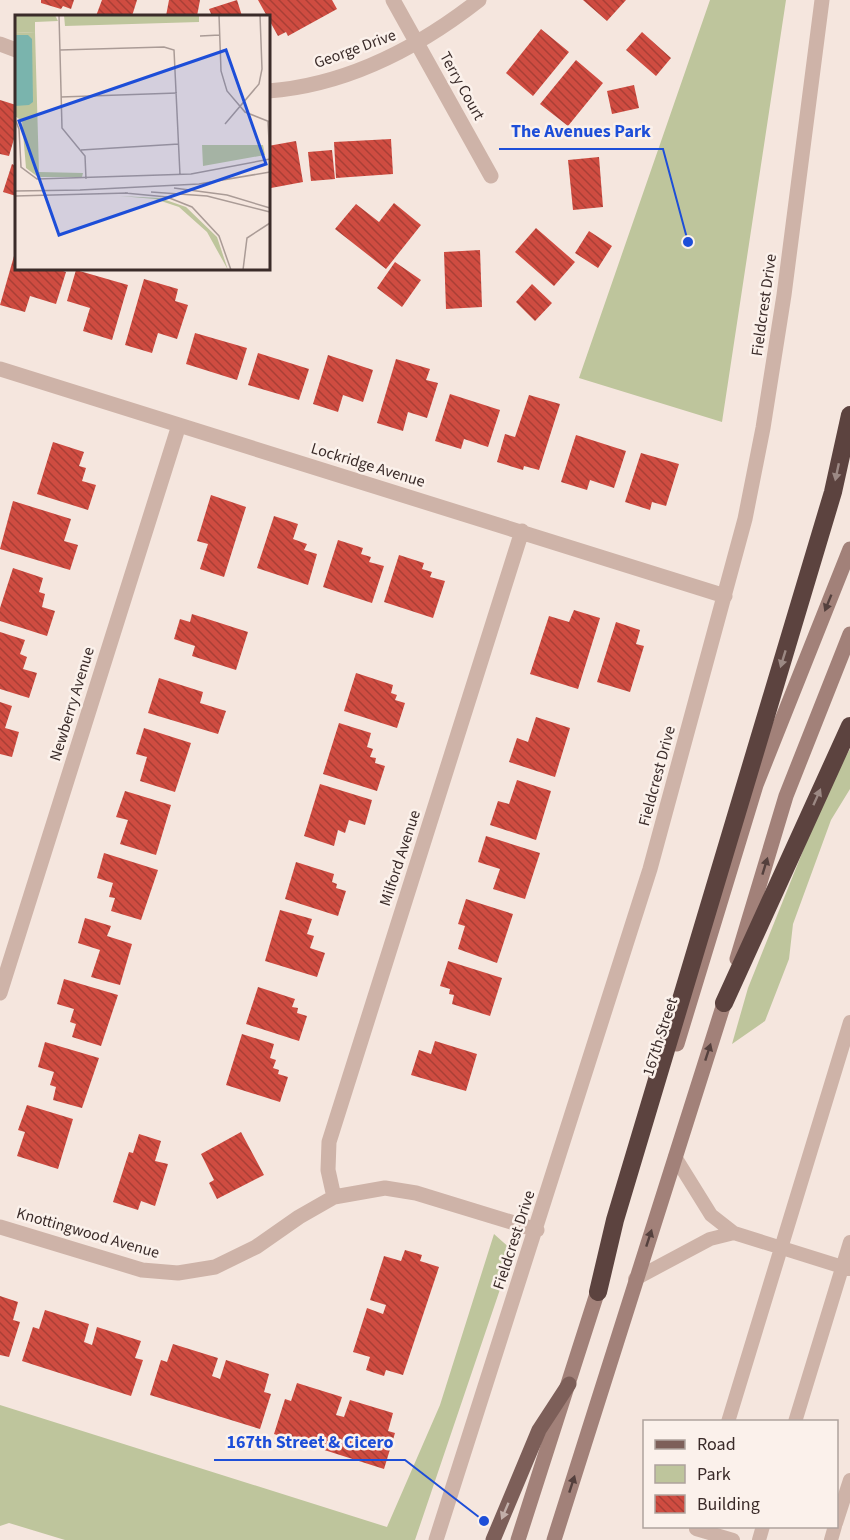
<svg xmlns="http://www.w3.org/2000/svg" width="850" height="1540" font-family="'Source Sans 3',sans-serif">
<style>
.green{fill:#bec59c}
.building{fill:url(#building-back-hatch)}
.lines{fill:none;stroke-linecap:round;stroke-linejoin:round}
.service{stroke:#ceb3a8;stroke-width:14}
.minor{stroke:#ceb3a8;stroke-width:15}
.secondary{stroke:#a28179;stroke-width:15}
.primary{stroke:#7d5f59;stroke-width:15}
.motorway{stroke:#5c433f;stroke-width:18}
.oneway{fill:#9c8984}
.oneway2{fill:#54403d}
.oneway3{fill:#c2afa9}
.labels{text-anchor:middle;dominant-baseline:central;stroke-width:5;stroke-linejoin:round;paint-order:stroke}
.street-label{font-size:16px;fill:#3a2b29;stroke:#fbf1eb}
.inset-road{fill:none;stroke:#aa9b96;stroke-width:1.5}
.view{fill:#1d4ed8;fill-opacity:0.15;stroke:#1d4ed8;stroke-width:3}
.inset-edge{fill:none;stroke:#3a2b29;stroke-width:3}
.leader{fill:none;stroke:#1d4ed8;stroke-width:2}
.callout-dot{fill:#1d4ed8;stroke:#fbf1eb;stroke-width:2}
.callout-label{font-size:18px;text-anchor:middle;font-weight:bold;fill:#1d4ed8;stroke:#fbf1eb;stroke-width:5;stroke-linejoin:round;paint-order:stroke}
</style>
<defs>
<pattern id="building-back-hatch" width="6" height="6" patternUnits="userSpaceOnUse" patternTransform="scale(1.5)"><rect width="6" height="6" fill="#cf4c41"/><path d="M-1 5l2 2M0 0l6 6M5-1l2 2" fill="none" stroke="#a93f36"/></pattern>
</defs>
<rect width="100%" height="100%" fill="#f5e6de"/>
<path class="green" d="M710,0h76l-64,422 -143,-44z
M850,749v40l-19,31 -38,104 -4,35 -24,62 -33,23 16,-56 83,-207z
M494,1234l19,17 -98,289h-350l-56,-17 -9,3v-121l387,122 53,-122z"/>
<path class="building" d="M41,0h33l-3,9 -8,-3 -2,3 -20,-6z
M102,0h35l-5,16h-36z
M169,0h31l-3,16h-31z
M237,0l5,16h-30l-3,-7z
M258,0h74l5,9 -49,27 -2,-4 -8,4z
M583,0h43l-19,21z
M541,29l28,23 -36,44 -27,-23z
M642,32l29,26 -15,18 -30,-26z
M576,60l27,23 -35,43 -28,-22z
M634,85l5,23 -27,6 -5,-23z
M0,100l16,5v27l-7,24 -9,-2z
M391,139l2,35 -57,4 -2,-36z
M296,141l7,41 -32,6 -3,-42z
M332,150l3,29 -24,2 -3,-29z
M599,157l4,50 -30,3 -5,-50z
M12,164l4,2v30l-13,-4z
M394,203l27,22 -35,44 -51,-40 21,-25 23,18z
M536,228l39,34 -21,24 -39,-34z
M589,231l23,15 -14,22 -23,-15z
M480,250l2,57 -36,2 -2,-57z
M14,256l2,12h38l12,4 -10,32 -26,-8 -5,16 -25,-7z
M395,262l26,18 -19,27 -25,-19z
M76,270l52,15 -16,55 -29,-9 7,-23 -23,-7z
M144,279l34,10 -3,12 13,4 -11,34 -19,-6 -6,20 -27,-8z
M532,284l20,19 -17,18 -19,-19z
M195,333l52,15 -10,32 -51,-16z
M258,353l51,16 -10,31 -51,-15z
M328,355l45,15 -10,32 -20,-7 -5,17 -25,-8z
M396,359l34,10 -4,11 12,3 -11,35 -19,-6 -5,19 -26,-8z
M450,394l50,16 -12,37 -24,-8 -3,10 -26,-8z
M529,395l31,9 -21,66 -15,-4 -1,4 -26,-8 8,-28 10,3z
M576,435l50,16 -12,37 -24,-8 -3,10 -26,-8z
M53,442l31,10 -5,14 7,2 -4,13 14,4 -8,25 -51,-16z
M641,453l38,11 -13,42 -14,-4 -2,8 -25,-8z
M211,495l35,12 -22,70 -24,-8 8,-25 -11,-3z
M13,501l58,18 -7,22 14,4 -8,25 -70,-21z
M274,516l24,8 -5,15 14,5 -3,6 13,4 -9,31 -51,-17z
M338,540l25,8 -2,6 10,3 -2,5 15,4 -12,37 -49,-16z
M399,555l25,8 -2,6 10,3 -2,5 15,4 -12,37 -49,-16z
M13,568l30,10 -4,14 6,2 -3,13 13,4 -8,25 -47,-15v-13z
M574,610l26,8 -22,71 -48,-15 19,-58 20,6z
M192,614l56,18 -12,38 -44,-14 3,-10 -21,-7 6,-20 10,3z
M616,622l24,8 -4,14 8,2 -14,46 -33,-10z
M0,632l25,8 -5,14 7,3 -4,12 14,4 -8,25 -29,-9z
M356,673l37,12 -2,8 6,2 -2,5 10,3 -8,25 -53,-17z
M159,678l44,14 -3,11 26,8 -8,23 -70,-21z
M0,702l12,4 -7,22 14,4 -7,25 -12,-3z
M536,717l34,11 -15,49 -46,-15 8,-24 11,4z
M339,723l32,10 -4,14 6,2 -3,8 6,1 -1,5 10,3 -8,25 -54,-17z
M144,728l47,15 -16,49 -35,-11 7,-24 -11,-3z
M517,780l34,11 -15,49 -46,-15 8,-24 11,3z
M320,784l52,16 -7,25 -16,-5 -4,13 -7,-3 -4,16 -30,-10z
M125,791l46,14 -15,50 -36,-11 8,-24 -12,-3z
M486,836l54,17 -15,46 -32,-10 7,-20 -22,-7z
M104,853l54,17 -17,50 -30,-9 4,-13 -6,-1 4,-14 -16,-5z
M296,862l38,12 -2,8 5,2 -1,4 10,3 -8,25 -53,-17z
M466,899l47,15 -16,49 -39,-14 7,-23 -7,-2z
M280,910l32,9 -5,15 7,2 -4,12 15,5 -8,24 -52,-16z
M85,918l26,8 -4,10 25,8 -12,41 -29,-8 9,-27 -22,-7z
M448,961l54,17 -12,38 -38,-12 2,-9 -5,-1 1,-5 -10,-3z
M64,979l54,16 -17,51 -29,-9 4,-13 -6,-2 4,-13 -17,-5z
M258,987l37,12 -3,8 6,1 -1,5 10,3 -8,25 -53,-17z
M242,1034l32,10 -4,14 6,2 -3,8 6,2 -1,4 10,3 -8,25 -54,-17z
M435,1041l42,13 -11,37 -55,-16 8,-25 12,4z
M45,1042l54,16 -17,50 -29,-8 3,-13 -6,-2 4,-13 -16,-5z
M27,1105l46,14 -15,50 -41,-13 8,-24 -7,-2z
M241,1132l23,43 -47,24 -8,-16 5,-3 -13,-26z
M139,1134l22,7 -6,20 13,3 -13,42 -14,-5 -3,9 -25,-8 16,-50 4,1z
M405,1250l17,5 -2,6 19,6 -36,108 -17,-5 -2,6 -18,-6 4,-13 -17,-5 14,-44 16,6 3,-9 -16,-5 14,-44 17,5z
M0,1296l18,6 -5,18 7,2 -11,35 -9,-2z
M45,1310l44,14 -5,18 8,3 5,-18 44,14 -6,17 8,2 -12,36 -109,-35 11,-34 6,2z
M173,1344l45,14 -6,18 8,3 6,-19 43,14 -5,18 7,2 -11,35 -110,-34 11,-35 6,2z
M297,1383l45,14 -6,18 8,2 6,-17 43,13 -5,18 7,2 -11,36 -110,-35 11,-35 6,2z"/>
<g class="lines">
<path class="service" d="M734,1233l115,36
M635,1279l75,-40 24,-6 -23,-18 -36,-58
M728,1422l122,-400
M795,1422l55,-180
M836,1523l14,-43
M696,1529l37,11
M759,1540l4,-14
M831,1540l4,-14"/>
<path class="minor" d="M393,0l98,176
M0,44l16,6
M268,91c79,-6 151,-44 211,-91
M0,369l725,227
M0,993l179,-568
M334,1197l-6,-27 1,-28 193,-611
M0,1227l142,43 36,3 37,-6 41,-20 43,-30 35,-20 51,-9 31,5 121,37
M436,1540l214,-671 95,-350 18,-91 21,-133 38,-295"/>
<path class="secondary" d="M737,959l49,-163 64,-162
M677,1044l79,-259 94,-236
M518,1540l83,-259
M554,1540l173,-546"/>
<path class="primary" d="M493,1540l46,-110 30,-46"/>
<path class="motorway" d="M724,1003l126,-277
M598,1292l17,-72 218,-728 17,-77"/>
</g>
<defs><path id="oneway-solid" d="M-6-.8H1V-3.2L6.5 0L1 3.2V.8H-6Z" transform="scale(1.5)"/></defs>
<g class="oneway">
<use href="#oneway-solid" transform="translate(837 472) rotate(102)"/>
<use href="#oneway-solid" transform="translate(783 659) rotate(107)"/>
<use href="#oneway-solid" transform="translate(817 797) rotate(-66)"/>
</g>
<g class="oneway2">
<use href="#oneway-solid" transform="translate(828 603) rotate(112)"/>
<use href="#oneway-solid" transform="translate(765 866) rotate(-73)"/>
<use href="#oneway-solid" transform="translate(708 1052) rotate(-72)"/>
<use href="#oneway-solid" transform="translate(649 1238) rotate(-72)"/>
<use href="#oneway-solid" transform="translate(572 1484) rotate(-72)"/>
</g>
<use class="oneway3" href="#oneway-solid" transform="translate(505 1511) rotate(113)"/>
<g class="labels">
<g class="street-label">
<text transform="translate(355 49) rotate(-20)">George Drive</text>
<text transform="translate(462 86) rotate(61)">Terry Court</text>
<text transform="translate(764 305) rotate(-82)">Fieldcrest Drive</text>
<text transform="translate(368 465) rotate(17)">Lockridge Avenue</text>
<text transform="translate(72 704) rotate(-73)">Newberry Avenue</text>
<text transform="translate(657 776) rotate(-75)">Fieldcrest Drive</text>
<text transform="translate(400 858) rotate(-72)">Milford Avenue</text>
<text transform="translate(660 1037) rotate(-72)">167th Street</text>
<text transform="translate(88 1233) rotate(16)">Knottingwood Avenue</text>
<text transform="translate(514 1240) rotate(-72)">Fieldcrest Drive</text>
</g>
</g>
<g transform="translate(15 15)">
<rect width="255" height="255" fill="#f5e6de"/>
<path d="M20,17l4,140 44,1 -1,4h-44l-12,-9 -4,-47 -7,-5v-83zM187,130h61l2,10 -62,11zM105,181l40,2 26,9 31,30 11,33 -21,-38 -28,-25 -24,-8z" fill="#bec59c"/>
<path d="M0,0h40l3,6 -23,1v10l-20,1zM49,0h135v7l-134,4z" fill="#bec59c"/>
<path d="M0,20h13l4,4 1,63 -4,3 -14,1z" fill="#7ab4ad"/>
<path class="inset-road" d="M44,0l3,113 23,28 1,23M204,0l2,56 6,20 18,21 25,10M185,21l20,-1M45,35l104,-3 10,3 6,125M46,82l116,-4M0,104l4,10 2,38 16,12 154,-5 79,-15M253,107l2,37M210,109l34,-40 3,-15 -2,-54M66,135l98,-6M159,173l53,7 43,13M65,175l119,-6 71,-12M0,176l68,-1M136,177l56,4 63,16M110,178l42,4 25,10 27,29 12,34M0,181l113,-3M228,255l4,-32 23,-15"/>
<path class="view" d="M211,35l40,114 -207,71 -40,-114z"/>
<rect width="255" height="255" class="inset-edge"/>
</g>
<path class="leader" d="M688 242L663 149H499M484 1521L405 1460H214"/>
<g class="callout-dot">
<circle cx="688" cy="242" r="6"/>
<circle cx="484" cy="1521" r="6"/>
</g>
<g class="callout-label">
<text x="581" y="137">The Avenues Park</text>
<text x="310" y="1448">167th Street &amp; Cicero</text>
</g>
<rect x="643" y="1420" width="195" height="108" fill="#fbf1eb" stroke="#aea29d" stroke-width="1.5"/>
<rect x="655" y="1440" width="30" height="9" fill="#7d5f59" stroke="#aea29d" stroke-width="1.5"/>
<text x="697" y="1450" font-size="18" fill="#3a2b29">Road</text>
<rect x="655" y="1465" width="30" height="18" fill="#bec59c" stroke="#aea29d" stroke-width="1.5"/>
<text x="697" y="1480" font-size="18" fill="#3a2b29">Park</text>
<rect x="655" y="1495" width="30" height="18" fill="url(#building-back-hatch)" stroke="#aea29d" stroke-width="1.5"/>
<text x="697" y="1510" font-size="18" fill="#3a2b29">Building</text>
</svg>
